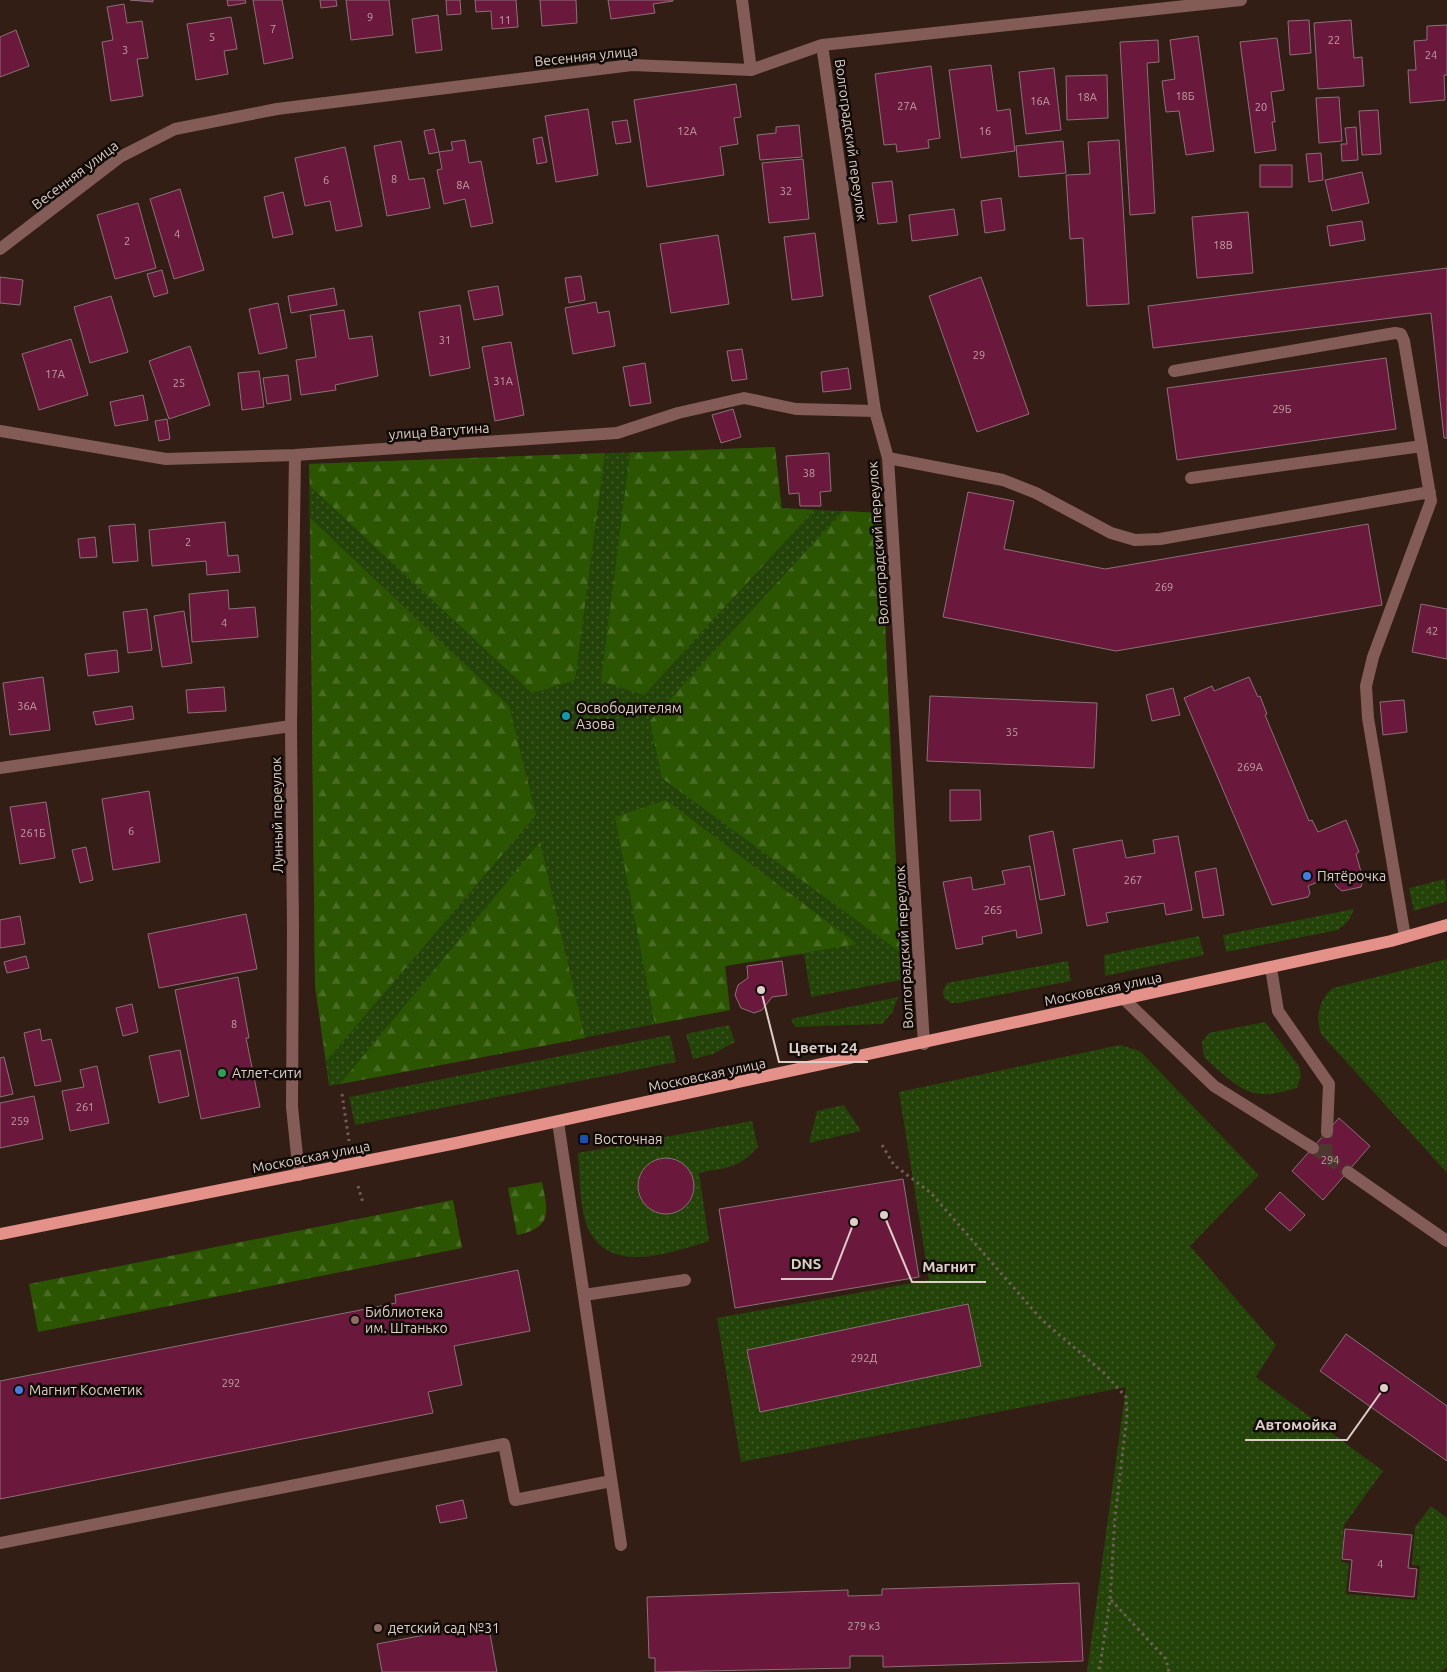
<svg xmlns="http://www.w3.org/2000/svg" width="1447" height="1672" font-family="Ubuntu,sans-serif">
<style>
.grass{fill:url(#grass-dots);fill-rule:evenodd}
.forest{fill:url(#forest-firs)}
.building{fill:#6a193c;stroke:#8b7078}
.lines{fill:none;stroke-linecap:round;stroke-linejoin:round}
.minor-tunnel{stroke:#4c382f;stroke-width:12;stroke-dasharray:12 6;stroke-linecap:butt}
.path{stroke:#705e56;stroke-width:3;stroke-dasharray:2.5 4;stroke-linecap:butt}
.minor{stroke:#835b57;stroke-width:12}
.major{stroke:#e39189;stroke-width:12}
.culture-dot{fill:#0f9aa8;stroke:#130b07;stroke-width:2}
.shop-dot{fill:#3f7fe0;stroke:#130b07;stroke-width:2}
.leisure-dot{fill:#2e9e5b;stroke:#130b07;stroke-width:2}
.transit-dot{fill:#1a4fb4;stroke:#130b07;stroke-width:2}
.education-dot{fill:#8d6e63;stroke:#130b07;stroke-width:2}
.labels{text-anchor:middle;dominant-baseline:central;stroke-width:5;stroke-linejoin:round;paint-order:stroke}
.number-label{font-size:11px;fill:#c0a1a5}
.street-label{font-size:14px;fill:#dccec8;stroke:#130b07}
.poi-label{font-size:14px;fill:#dccec8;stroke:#130b07;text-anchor:start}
.leader{fill:none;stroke:#dccec8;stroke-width:2}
.callout-dot{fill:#dccec8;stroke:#130b07;stroke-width:2}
.callout-label{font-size:15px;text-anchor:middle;font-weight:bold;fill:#dccec8;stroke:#130b07;stroke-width:5;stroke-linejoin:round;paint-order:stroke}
</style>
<defs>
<pattern id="grass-dots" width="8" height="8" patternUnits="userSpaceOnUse" patternTransform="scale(1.25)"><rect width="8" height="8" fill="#244309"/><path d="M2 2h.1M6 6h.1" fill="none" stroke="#435d2b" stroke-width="1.8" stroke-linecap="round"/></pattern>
<pattern id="forest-firs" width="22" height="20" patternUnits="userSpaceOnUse" patternTransform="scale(1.25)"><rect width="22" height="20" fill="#2b5500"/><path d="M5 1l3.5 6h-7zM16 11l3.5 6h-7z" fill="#496c24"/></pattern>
</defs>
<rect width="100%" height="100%" fill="#321e14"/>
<path class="grass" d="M775,447l7,61 98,5 21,467 -90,17 -7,-43 -79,12 5,44 -401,76 -14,-100 -6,-522z
M1445,879l2,22 -33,10 -5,-23z
M1354,909l-5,11 -11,10 -112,22 -3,-17z
M1199,936l5,19 -99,21 -1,-21z
M1447,959v214l-126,-139c-6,-18 -2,-34 12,-46z
M1068,961l3,20 -113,22h-7l-7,-5 -1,-7 4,-8z
M898,997l-6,16 -10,11 -87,3 -4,-8z
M1265,1022l34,44 2,10 -4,12c-14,4 -32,9 -46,4 -15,-4 -36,-25 -47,-35l-2,-15 7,-9z
M729,1025l6,17 -22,12 -20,5 -7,-25z
M670,1035l6,27 -321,63 -6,-28z
M1120,1045l20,6 119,124 -69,71 86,99 -20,32 127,94 -39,54 -3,37 8,1 -3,31 71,6 3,-34 -8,-1 3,-38 16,-21 16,12v149l-7,5h-353l39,-285 -385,75 -24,-144 212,-38 -30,-188z
M844,1105l17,26 -52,12 8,-32z
M752,1121l6,26c-21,23 -31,20 -59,26l10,68c-36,11 -96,34 -119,-9 -11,-19 -10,-57 -12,-79zM660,1158c47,1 43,57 4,55 -8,0 -15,-4 -20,-10 -14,-19 -3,-37 16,-45z"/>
<path class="forest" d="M775,447l6,61 33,2 -170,185 -43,-14 29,-228z
M605,453l-30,227 -43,13 -222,-207 -1,-22z
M843,511l37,2 20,439 -238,-174 -12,-57z
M310,518l199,188 27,109 -210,246 -11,-75z
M666,800l191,144 -132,22 5,44 -75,14 -40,-207z
M540,842l45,196 -245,46z
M542,1182c6,30 11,45 -25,53l-9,-47z
M453,1200l9,48 -424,84 -9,-48z"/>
<path class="building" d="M130,0h23v2z
M227,0h18l1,3 -18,3z
M253,0h29l11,58 -29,6z
M320,0h16l1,6 -16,2z
M346,0h43l4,35 -42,5z
M446,0h14l1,14 -14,1z
M475,0h41l2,27 -26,2 -1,-18 -15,1z
M540,0h36l1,23 -35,3z
M608,0h65v1l-20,3 2,9 -44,6z
M124,4l3,19 15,-2 6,37 -11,1 6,37 -32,5 -9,-59 11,-2 -6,-33z
M438,15l4,35 -26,3 -4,-34z
M231,17l6,32 -13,2 4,23 -32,6 -9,-56z
M1309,20l2,33 -21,2 -2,-34z
M1351,20l3,38 8,-1 2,29 -46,3 -4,-66z
M1447,25v50h-3l1,25 -35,3 -2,-33h8l-2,-29 13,-1v-14z
M16,30l13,36 -29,11v-40z
M1198,36l16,115 -28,4 -7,-44 -13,1 -4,-31 13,-2 -5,-39z
M1277,38l7,52 -13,2 4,30h-3l4,28 -21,3 -15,-111z
M1158,40l1,22 -12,1 8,150 -25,2 -10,-173z
M991,65l6,46 13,-2 5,42 -54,7 -12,-88z
M931,66l9,72 -12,2 1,8 -32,4 -1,-8 -12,1 -9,-71z
M1054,68l7,62 -35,4 -7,-62z
M1107,75l1,43 -41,2 -1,-44z
M736,84l5,33 -7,1 4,26 -18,3 4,28 -77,12 -13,-87z
M1339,97l3,44 -23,2 -3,-45z
M588,109l10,66 -42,7 -11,-66z
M1378,110l3,44 -19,1 -3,-44z
M627,120l4,22 -15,2 -4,-22z
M799,125l3,32 -42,3 -3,-25 19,-2v-6z
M1356,127l2,33 -16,1 -1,-17h6l-2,-16z
M434,129l5,23 -10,2 -5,-23z
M542,137l5,25 -10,2 -4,-25z
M465,140l4,23 12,-2 12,62 -22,4 -6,-28 -21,5 -7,-34 5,-1 -3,-17 14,-2 -2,-8z
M1119,140l10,164 -42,2 -4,-68 -13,1 -4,-64 24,-1 -2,-32z
M401,141l8,39 15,-2 6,30 -43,8 -13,-70z
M1063,141l3,32 -47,4 -3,-31z
M345,147l17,79 -26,5 -6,-30 -25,5 -10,-48z
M1321,153l2,27 -14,2 -3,-28z
M803,159l6,60 -40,4 -7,-60z
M1260,165h32v22h-32z
M1362,172l7,31 -37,8 -7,-31z
M892,181l5,41 -19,2 -6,-41z
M180,189l24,81 -30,9 -24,-80z
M283,192l10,42 -20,4 -9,-41z
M1001,198l4,32 -20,3 -4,-32z
M138,203l18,65 -41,11 -18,-64z
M954,209l4,26 -46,6 -3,-26z
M1248,212l5,61 -56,5 -5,-61z
M1362,221l3,19 -35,6 -3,-20z
M815,233l8,63 -31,4 -8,-63z
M718,235l11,69 -58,9 -11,-69z
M1447,268v170h-3l-13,-125 -278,35 -5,-42z
M162,270l6,23 -14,4 -7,-23z
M581,276l4,24 -16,3 -4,-25z
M0,277l23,3 -3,25 -20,-2z
M981,277l48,137 -52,18 -48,-136z
M498,286l5,29 -29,5 -6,-29z
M334,288l3,17 -46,8 -3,-17z
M111,296l17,56 -38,11 -16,-56z
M596,302l2,11 11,-2 6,35 -42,8 -8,-46z
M278,303l9,45 -28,6 -10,-45z
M460,305l10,63 -40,8 -11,-64z
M344,310l5,29 23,-3 6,40 -43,9 1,5 -35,5 -5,-35 20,-3 -6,-42z
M71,339l17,56 -49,15 -17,-56z
M511,342l13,73 -29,6 -13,-74z
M190,346l20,59 -41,14 -20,-58z
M742,349l5,30 -15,2 -5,-30z
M1386,358l10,71 -219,31 -10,-72z
M645,363l6,40 -21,3 -7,-39z
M848,368l3,21 -28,3 -2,-20z
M259,371l5,36 -22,3 -4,-37z
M288,375l3,25 -24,4 -4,-26z
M143,395l5,25 -33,6 -5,-24z
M733,409l8,28 -20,6 -9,-28z
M167,419l3,20 -11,2 -4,-20z
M829,453l2,38 -11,1 1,14h-21l-1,-13 -10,1 -3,-38z
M968,492l46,9 -10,48 101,20 263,-45 14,81 -266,46 -173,-34z
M225,522l3,34 10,-1 2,17 -33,3 -1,-14 -54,5 -3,-36z
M135,524l3,37 -25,2 -4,-37z
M95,537l2,20 -17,1 -2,-19z
M228,590l1,19 26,-2 3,30 -66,5 -3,-48z
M1421,604l26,5v50l-35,-7z
M147,609l5,41 -24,3 -5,-41z
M184,611l8,52 -30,4 -8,-51z
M117,650l2,22 -31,4 -3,-22z
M43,677l7,53 -40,5 -7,-52z
M1249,677l9,20 2,-1 7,18 -2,1 44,106 3,-1 6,12 28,-12 13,32 -3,2 7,25 -2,8 -19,4 -6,-5 -4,-10 -24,10 2,7 -2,4 -36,8 -88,-207 28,-12 2,5z
M224,687l2,24 -38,2 -2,-23z
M1173,688l7,27 -28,6 -6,-26z
M930,696l167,7 -3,65 -167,-7z
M1404,700l3,32 -24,3 -3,-33z
M132,706l2,13 -38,6 -3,-13z
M950,790h30l1,30 -31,1z
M149,791l11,71 -47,8 -11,-71z
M46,802l9,56 -35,6 -10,-57z
M1053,831l12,64 -25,5 -11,-64z
M1178,836l14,74 -26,5 -2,-12 -58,10 2,9 -21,4 -14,-77 49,-9 4,18 29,-5 -2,-13z
M86,847l7,33 -13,3 -8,-33z
M1030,866l12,67 -25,5 -1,-8 -34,7 1,7 -27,5 -13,-67 28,-5 2,13 32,-6 -3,-13z
M1216,868l8,47 -21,3 -8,-46z
M246,914l11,55 -98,19 -11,-54z
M20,916l5,28 -25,4v-28z
M26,956l3,12 -22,5 -3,-11z
M782,961l5,34 -15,2 -10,13 -8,3 -13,-5 -6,-13 3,-10 10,-7 -1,-12z
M238,977l11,61h-3l14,69 -59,12 -26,-129z
M132,1004l6,28 -15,4 -7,-28z
M40,1029l2,12 9,-2 10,42 -26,5 -11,-53z
M180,1050l9,46 -30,7 -10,-47z
M4,1057l9,37 -13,3v-39z
M97,1066l12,57 -39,8 -8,-40 22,-4 -4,-17z
M34,1096l9,43 -43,9v-45z
M1339,1118l31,28 -47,54 -31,-29z
M638 1186a28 28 0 1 1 56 0a28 28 0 1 1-56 0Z
M903,1179l16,98 -184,31 -16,-99z
M1280,1192l25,23 -15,16 -25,-22z
M518,1270l12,61 -76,15 8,39 -34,7 5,21 -433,86v-118l396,-78 -1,-8z
M968,1304l13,62 -221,46 -13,-62z
M1346,1334l101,72v55l-127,-90z
M463,1500l4,18 -27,5 -4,-17z
M1345,1529l67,6 -4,33 9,1 -3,28 -65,-6 3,-31 -10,-1z
M1079,1583l4,78 -200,6v-11h-33v12l-195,4v-14h-6l-2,-61 201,-7v6l34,-1v-6z
M488,1623l9,49h-115l-5,-28z"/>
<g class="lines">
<path class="minor-tunnel" d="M1313,1148l35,24
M1326,1156l1,-24"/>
<path class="path" d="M342,1094l7,47
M882,1145l12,20 37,28 111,127 62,53 22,24 1,18 -12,103 -5,82 -11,72
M358,1186l5,17
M1111,1600l55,59 3,13"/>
<path class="minor" d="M742,0l9,70
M822,45l53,366 13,47 36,586
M0,249l120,-92 55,-28 102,-20 355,-44 119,5 71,-25 419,-45
M1174,371l221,-38 6,1 3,7 27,160 -58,156 -7,29 2,32 37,219
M0,431l166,28 129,-4 322,-22 61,-20 66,-15 52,11 79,2
M295,455l-4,271 2,203 -1,178 7,68
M888,458l115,22 33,13 75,40 24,7 25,-1 270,-47
M1191,478l231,-32
M0,768l291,-42
M1271,968l7,43 51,73 -2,48
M1125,1000l89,86 99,62
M558,1122l63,423
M1348,1172l99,69
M584,1295l101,-15
M0,1543l504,-99 11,56 96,-19"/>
<path class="major" d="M0,1234l456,-91 935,-202 56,-16"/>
</g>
<circle class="culture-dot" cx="566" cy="716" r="5"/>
<g class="shop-dot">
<circle cx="1307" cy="876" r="5"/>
<circle cx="19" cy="1390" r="5"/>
</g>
<circle class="leisure-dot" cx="222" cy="1073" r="5"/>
<rect class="transit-dot" x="579" y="1134" width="10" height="10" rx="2.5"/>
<g class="education-dot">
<circle cx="355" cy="1320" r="5"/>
<circle cx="378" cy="1628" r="5"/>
</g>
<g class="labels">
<g class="number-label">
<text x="370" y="17">9</text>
<text x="505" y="20">11</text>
<text x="273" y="29">7</text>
<text x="212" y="37">5</text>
<text x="1334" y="40">22</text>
<text x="125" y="50">3</text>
<text x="1431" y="55">24</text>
<text x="1185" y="96">18Б</text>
<text x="1087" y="97">18А</text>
<text x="1040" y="101">16А</text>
<text x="907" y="106">27А</text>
<text x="1261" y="107">20</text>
<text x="687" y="131">12А</text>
<text x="985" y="131">16</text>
<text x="394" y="179">8</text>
<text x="326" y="180">6</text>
<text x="463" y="185">8А</text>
<text x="786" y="191">32</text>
<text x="177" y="234">4</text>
<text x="127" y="241">2</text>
<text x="1223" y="245">18В</text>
<text x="445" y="340">31</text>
<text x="979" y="355">29</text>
<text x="55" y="374">17А</text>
<text x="503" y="381">31А</text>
<text x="179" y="383">25</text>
<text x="1282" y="409">29Б</text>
<text x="809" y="473">38</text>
<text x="188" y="542">2</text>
<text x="1164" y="587">269</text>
<text x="224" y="623">4</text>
<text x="1432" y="631">42</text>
<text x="27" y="706">36А</text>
<text x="1012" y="732">35</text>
<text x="1250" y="767">269А</text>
<text x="131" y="831">6</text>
<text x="33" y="833">261Б</text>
<text x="1133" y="880">267</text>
<text x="993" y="910">265</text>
<text x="234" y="1024">8</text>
<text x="85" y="1107">261</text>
<text x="20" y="1121">259</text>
<text x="1330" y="1160">294</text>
<text x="864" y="1358">292Д</text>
<text x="231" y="1383">292</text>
<text x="1380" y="1564">4</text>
<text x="864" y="1626">279 к3</text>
</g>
<g class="street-label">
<text transform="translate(586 56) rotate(-6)">Весенняя улица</text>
<text transform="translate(851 140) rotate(82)">Волгоградский переулок</text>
<text transform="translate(75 175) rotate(-37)">Весенняя улица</text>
<text transform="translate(439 431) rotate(-4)">улица Ватутина</text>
<text transform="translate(878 543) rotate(-94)">Волгоградский переулок</text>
<text transform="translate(277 815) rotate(-91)">Лунный переулок</text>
<text transform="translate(904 947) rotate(-93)">Волгоградский переулок</text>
<text transform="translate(1103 989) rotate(-12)">Московская улица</text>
<text transform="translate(707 1075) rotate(-12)">Московская улица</text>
<text transform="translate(311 1157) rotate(-11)">Московская улица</text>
</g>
<g class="poi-label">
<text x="576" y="708">Освободителям<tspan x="576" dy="16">Азова</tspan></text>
<text x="1317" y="876">Пятёрочка</text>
<text x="232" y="1073">Атлет-сити</text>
<text x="594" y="1139">Восточная</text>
<text x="365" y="1312">Библиотека<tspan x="365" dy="16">им. Штанько</tspan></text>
<text x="29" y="1390">Магнит Косметик</text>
<text x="388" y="1628">детский сад №31</text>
</g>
</g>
<path class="leader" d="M761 990L779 1062H868M854 1222L832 1279H781M884 1215L912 1282H986M1384 1388L1347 1440H1245"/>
<g class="callout-dot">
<circle cx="761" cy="990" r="5"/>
<circle cx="854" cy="1222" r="5"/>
<circle cx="884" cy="1215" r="5"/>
<circle cx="1384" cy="1388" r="5"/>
</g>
<g class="callout-label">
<text x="823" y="1053">Цветы 24</text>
<text x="806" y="1269">DNS</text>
<text x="949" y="1272">Магнит</text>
<text x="1296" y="1430">Автомойка</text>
</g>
</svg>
